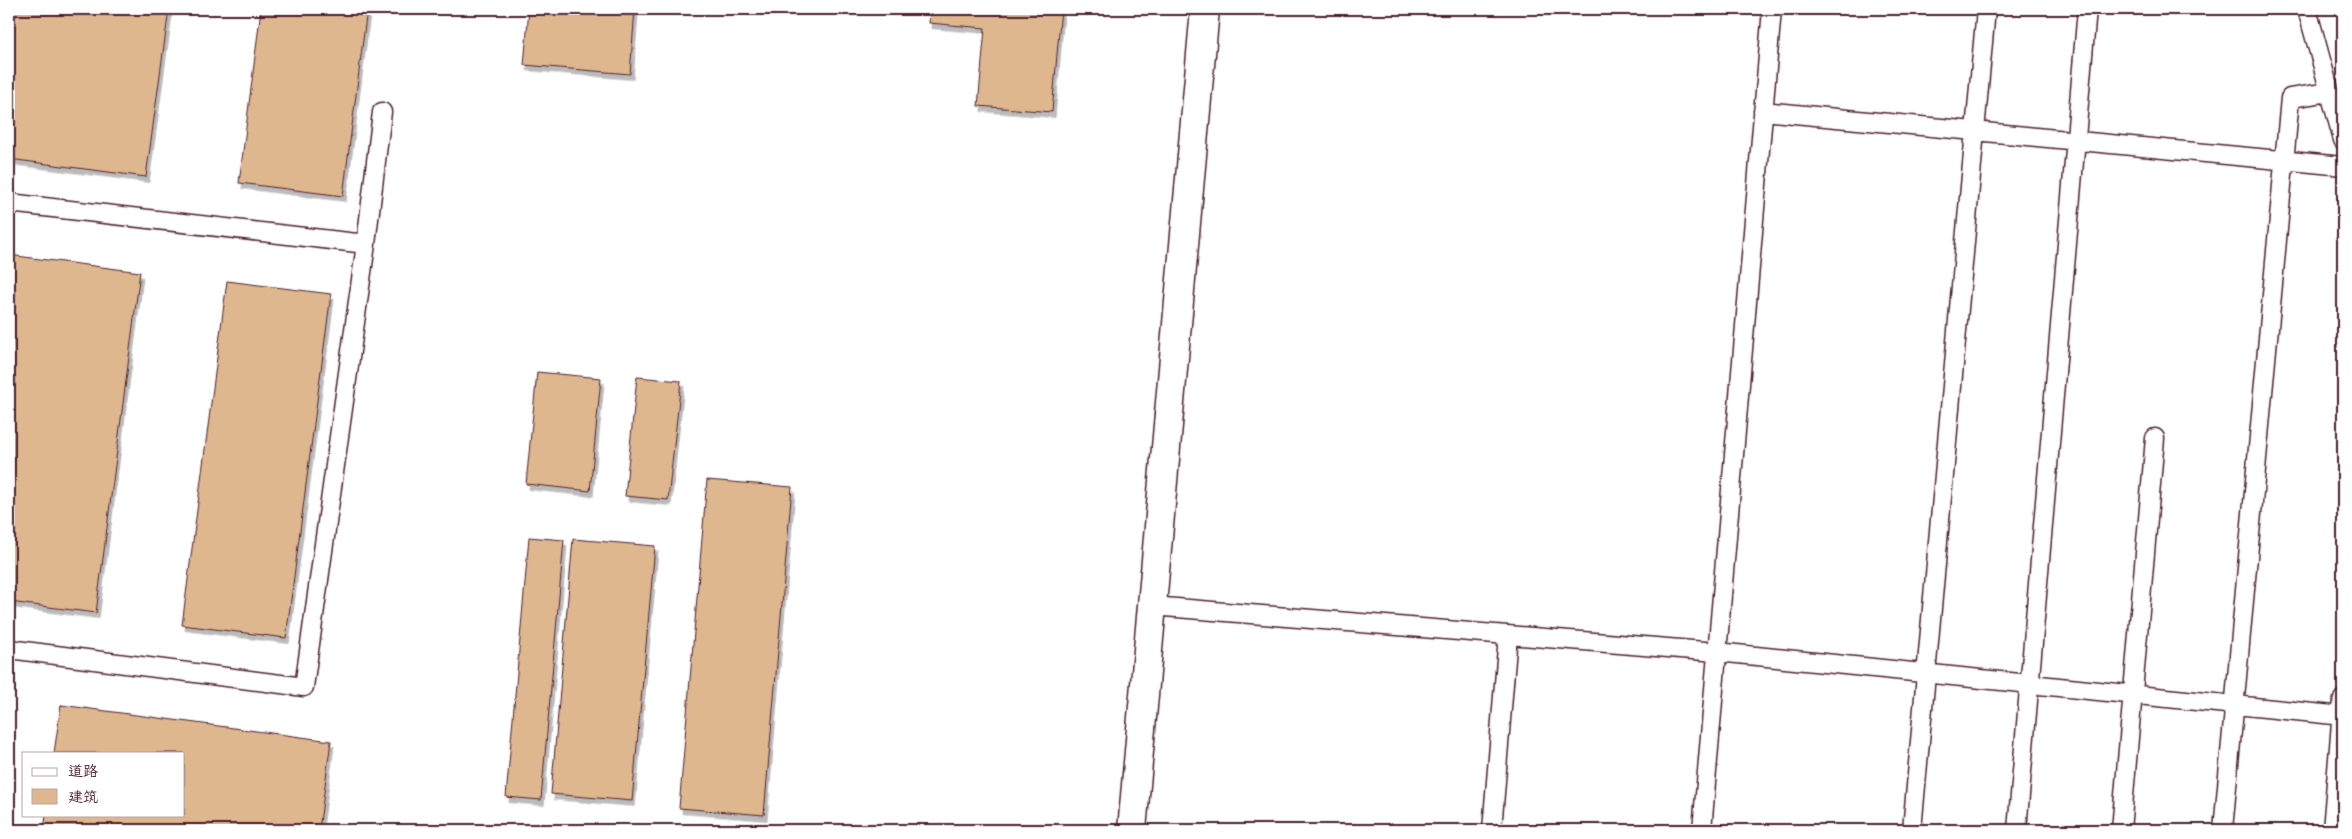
<svg xmlns="http://www.w3.org/2000/svg" width="2352" height="839" font-family="Itim,'LXGW WenKai TC',sans-serif">
<style>
.building{fill:#deb78f;stroke:#4a1f2b;filter:url(#shadow)}
.lines{fill:none;stroke-linecap:round;stroke-linejoin:round}
.service-casing{stroke:#4a1f2b;stroke-width:21}
.tertiary-casing{stroke:#4a1f2b;stroke-width:31}
.service{stroke:#fff;stroke-width:18}
.tertiary{stroke:#fff;stroke-width:28}
</style>
<defs>
<filter id="shadow"><feDropShadow dx="3" dy="5.5" stdDeviation="0" flood-color="#0004"/></filter>
</defs>
<rect width="100%" height="100%" fill="#fff"/>
<filter id="ink" filterUnits="userSpaceOnUse"><feTurbulence type="fractalNoise" baseFrequency=".02" numOctaves="2"/><feDisplacementMap in="SourceGraphic" scale="10" xChannelSelector="R" yChannelSelector="G"/><feConvolveMatrix kernelMatrix="1 2 1 2 8 2 1 2 1" color-interpolation-filters="sRGB"/></filter>
<g filter="url(#ink)">
<path class="building" d="M9,9h160l-23,168 -137,-18z
M261,9h106l-24,187 -104,-13z
M529,9h106l-5,65 -106,-9z
M930,9h131l-9,103 -74,-6 7,-78 -56,-5z
M9,255l131,17 -44,341 -87,-11z
M227,281l104,13 -45,344 -104,-13z
M537,372l64,6 -11,113 -64,-7z
M637,377l44,4 -13,119 -43,-4z
M707,480l85,7 -28,328 -85,-7z
M529,537l35,3 -23,260 -35,-3z
M573,539l82,7 -23,255 -81,-7z
M61,705l270,36 -12,89h-275l2,-15h138v-62h-130z"/>
<g class="lines">
<g class="service-casing">
<path id="service" d="M2307,9l36,131
M1763,111l580,55
M9,203l357,41
M1152,606l565,46 626,64
M9,649l295,38 62,-443 16,-132
M1492,830l16,-195
M1702,830l70,-821
M1912,830l74,-821
M2017,830l70,-821
M2121,830l34,-392
M2223,830l67,-732 40,-6
M2332,830l11,-131"/>
</g>
<g class="tertiary-casing">
<path id="tertiary" d="M1132,830l73,-821"/>
</g>
<use href="#service" class="service"/>
<use href="#tertiary" class="tertiary"/>
</g>
</g>
<rect width="2352" height="839" fill="none" stroke="#fff" stroke-width="30"/>
<rect x="15" y="15" width="2322" height="809" fill="none" stroke="#4a1f2b" stroke-width="2" filter="url(#ink)"/>
<rect x="22" y="752" width="162" height="65" fill="#ffffff" stroke="#b7a5aa"/>
<rect x="32" y="768" width="25" height="8" fill="#ffffff" stroke="#b7a5aa"/>
<text x="68" y="776" font-size="15" fill="#4a1f2b">道路</text>
<rect x="32" y="789" width="25" height="15" fill="#deb78f" stroke="#b7a5aa"/>
<text x="68" y="802" font-size="15" fill="#4a1f2b">建筑</text>
</svg>
